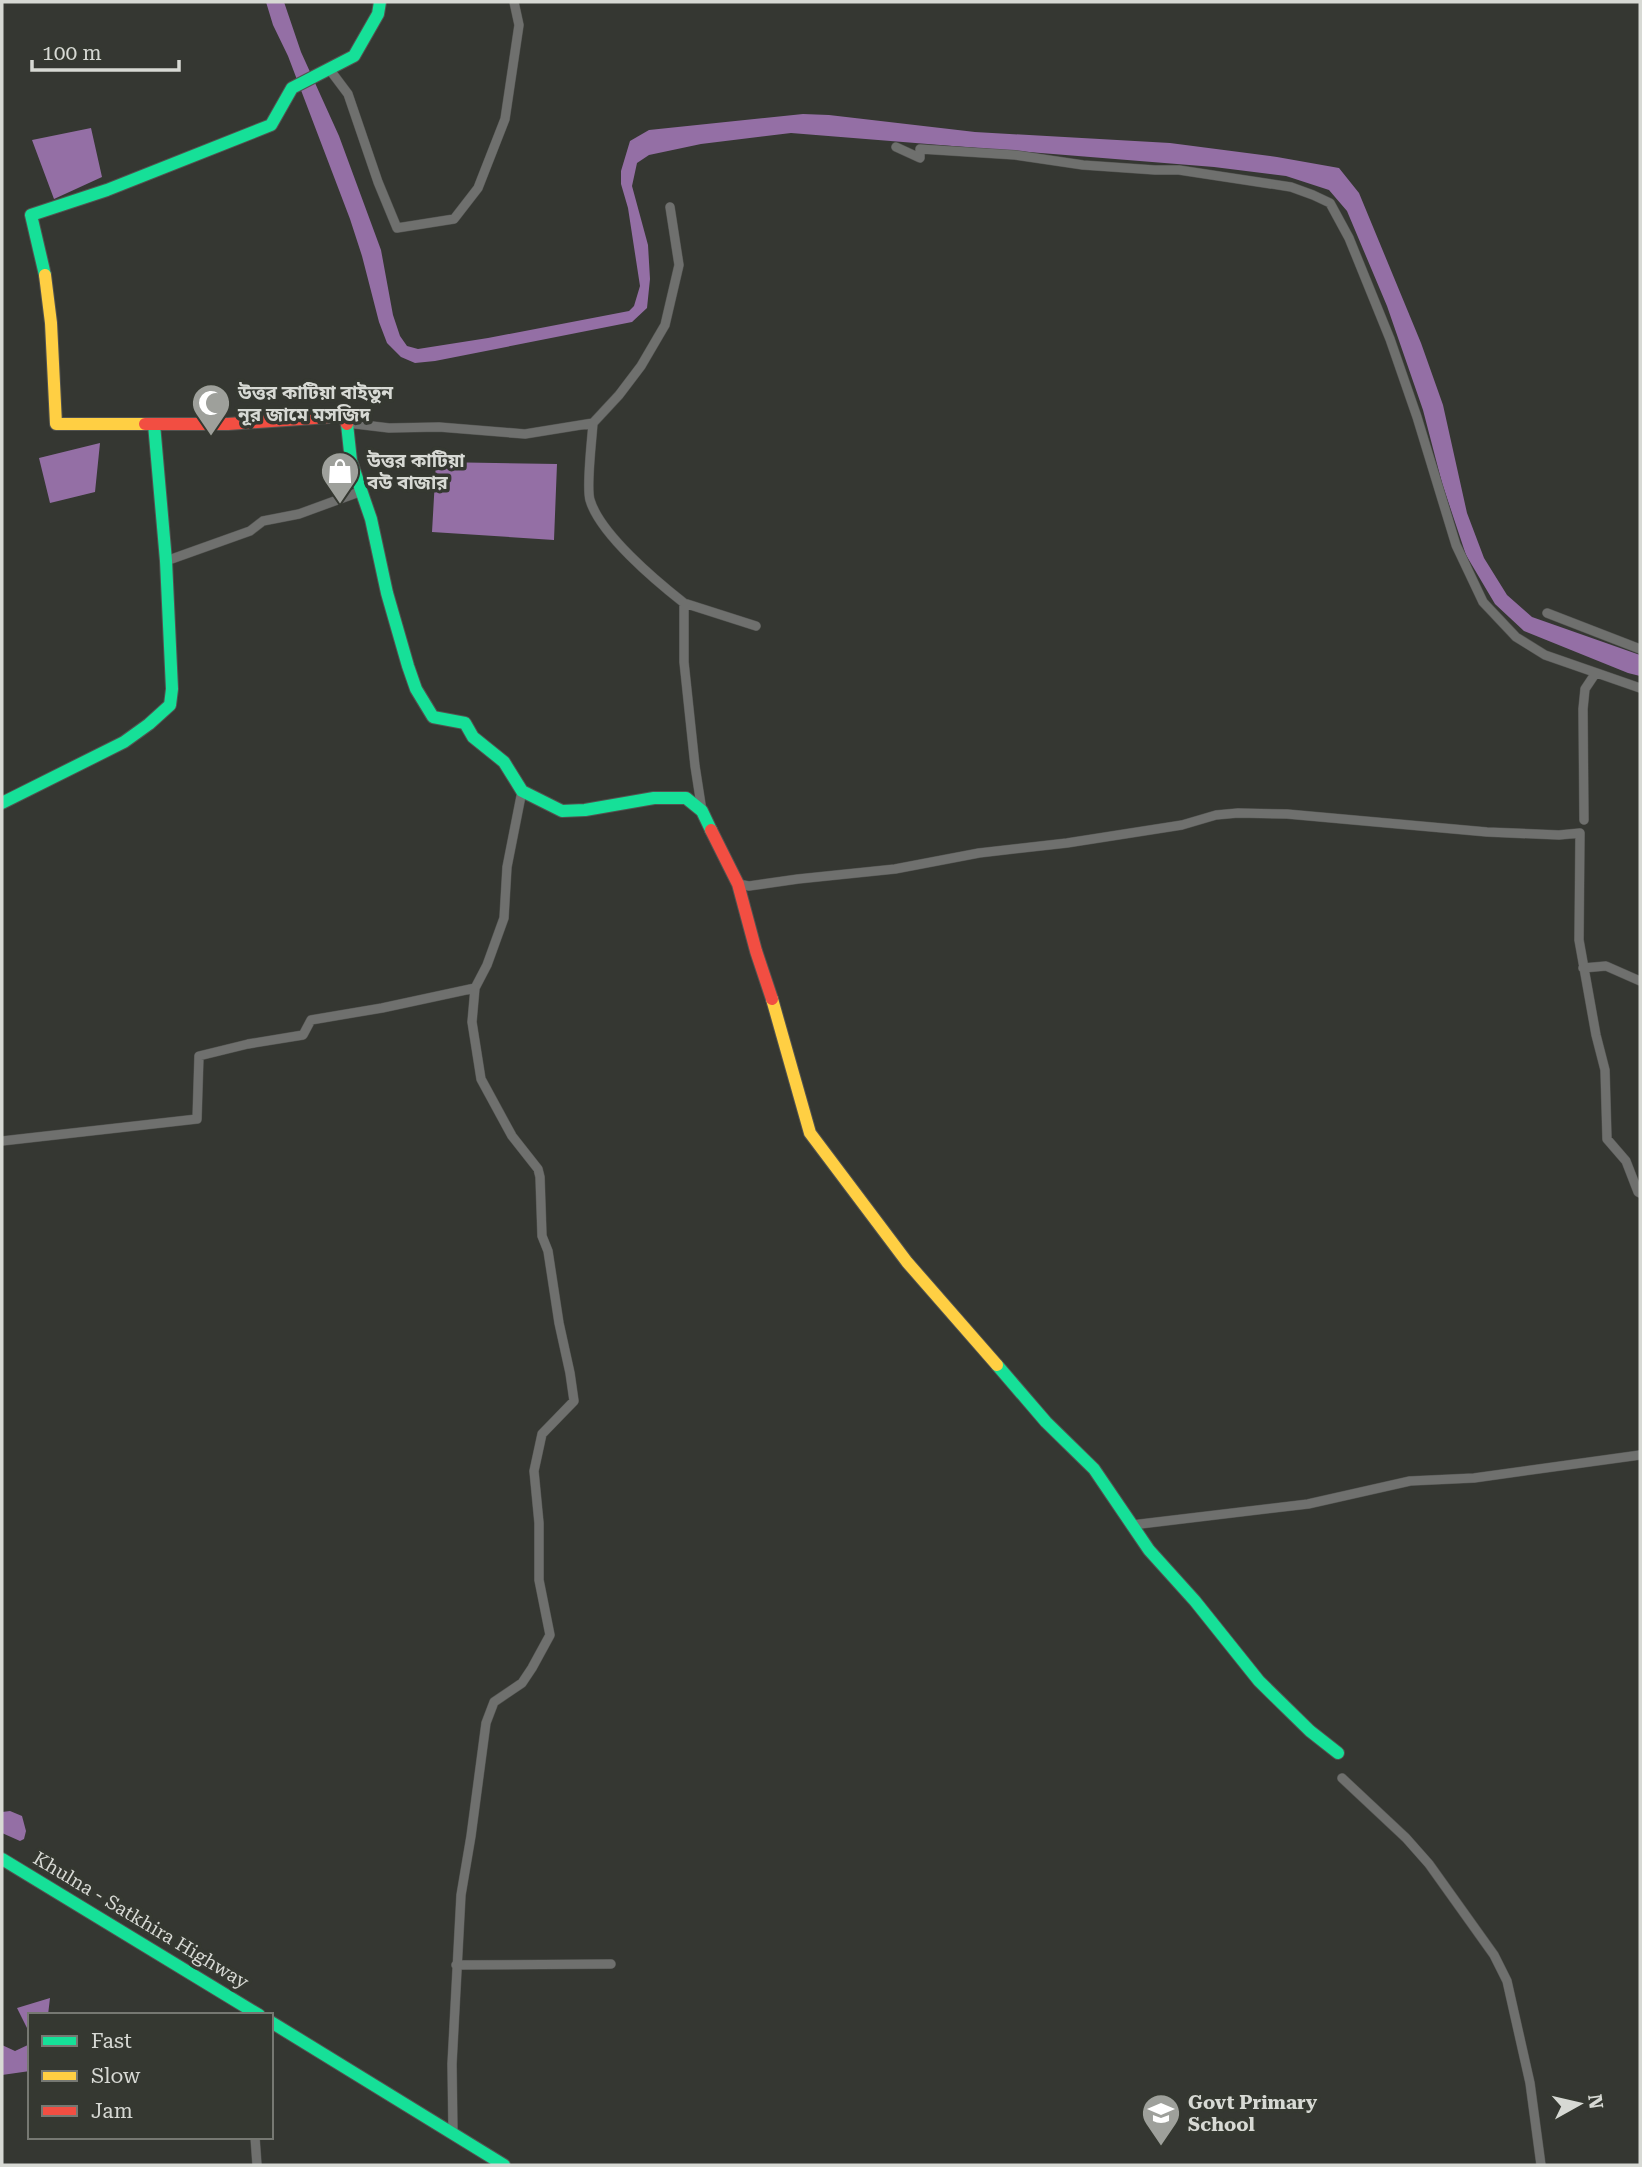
<svg xmlns="http://www.w3.org/2000/svg" width="1642" height="2167" font-family="'Roboto Serif','Noto Sans Bengali',serif">
<style>
.water{fill:#946fa5}
.lines{fill:none;stroke-linecap:round;stroke-linejoin:round}
.street-casing{stroke:#525350;stroke-width:10}
.fast-casing{stroke:#525350;stroke-width:14}
.slow-casing{stroke:#525350;stroke-width:14}
.jam-casing{stroke:#525350;stroke-width:14}
.street{stroke:#6f706e;stroke-width:9}
.fast{stroke:#16e098;stroke-width:12}
.slow{stroke:#ffcf43;stroke-width:12}
.jam{stroke:#f24e42;stroke-width:12}
.labels{text-anchor:middle;dominant-baseline:central;stroke-width:7;stroke-linejoin:round;paint-order:stroke}
.poi-label{font-size:19px;font-weight:bold;fill:#d7d9d4;stroke:#353831;text-anchor:start}
.street-label{font-size:19px;fill:#d7d9d4;stroke:#353831}
</style>
<rect width="100%" height="100%" fill="#353732"/>
<path class="water" d="M266,2h18l17,50 38,84 42,114 12,65 7,21 7,10 11,3 70,-11 141,-27 5,-5 6,-20 -12,-78 -7,-24v-13l9,-30 19,-11 154,-16 26,1 146,17 195,11 107,14 62,11 20,25 62,150 22,62 24,108 17,45 23,37 25,22 108,38v21l-12,-3 -104,-42 -29,-27 -29,-49 -24,-72 -19,-73 -36,-104 -40,-95 -18,-21 -43,-14 -72,-9 -423,-34 -90,11 -52,11 -12,8 -5,23 16,59 2,34 -3,29 -15,14 -197,39 -20,2 -14,-6 -14,-14 -8,-21 -17,-66 -12,-37 -62,-163 -15,-31z
M91,128l11,49 -48,22 -22,-59z
M100,443l-5,49 -45,11 -11,-45z
M436,462l121,2 -3,76 -122,-8z
M10,1811l12,5 4,15 -2,8 -4,2 -18,-8v-21z
M50,1998l-2,17h-18v12l-3,1 -10,-20z
M30,2044v27l-28,4v-30l13,6z"/>
<g class="lines">
<g class="street-casing">
<path id="street" d="M330,70l18,24 30,88 19,46 57,-9 24,-31 27,-69 14,-94 -5,-23
M896,147l24,11v-9l95,6 68,10 72,5h24l112,17 22,8 17,8 19,35 41,101 27,78 39,128 27,57 33,35 29,18 95,33
M347,423l42,5 50,-1 86,7 68,-11c-1,16 -7,64 -3,77 10,34 66,81 94,103v59l11,104 7,45
M593,423l26,-28 22,-29 24,-41 14,-60 -9,-58
M166,561l84,-30 13,-10 36,-7 63,-23
M684,603l72,23
M1547,613l93,36
M1584,820l-1,-111 2,-20 10,-15
M738,884l11,2 49,-7 97,-10 84,-16 88,-10 115,-18 34,-10 22,-2 49,1 200,18 72,3 21,-2 -1,107 17,95 9,35 2,69 19,22 12,31 2,1
M1583,968l23,-2 34,15
M2,1141l195,-22 2,-63 49,-12 55,-9 8,-15 71,-12 93,-20
M1132,1525l176,-21 102,-23 64,-3 166,-23
M1342,1778l64,60 23,26 65,91 13,26 23,102 11,82
M456,1965l155,-1
M453,2133l-1,-69 9,-169 10,-59 15,-113 8,-21 28,-19 10,-15 18,-33 -11,-55v-57l-5,-52 8,-37 32,-33 -4,-28 -11,-50 -11,-72 -6,-15 -2,-59 -2,-8 -26,-33 -31,-57 -9,-57 3,-34 12,-23 17,-47 3,-51 15,-76
M255,2137l2,28"/>
</g>
<g class="fast-casing">
<path id="fast" d="M45,275l-14,-60 76,-25 164,-65 21,-37 62,-32 24,-42 2,-12
M347,424l4,37 20,58 16,74 21,73 8,23 17,28 32,6 8,14 31,25 18,29 40,20 23,-1 69,-12h32l16,13 9,19
M2,803l122,-61 25,-18 21,-19 2,-16 -6,-128 -12,-137
M997,1365l49,57 48,47 55,81 46,51 64,80 51,50 28,22
M2,1859l257,156
M271,2022l233,143"/>
</g>
<g class="slow-casing">
<path id="slow" d="M45,275l6,48 5,101h89
M772,999l38,134 97,129 90,103"/>
</g>
<g class="jam-casing">
<path id="jam" d="M145,424h83l115,-8 4,8
M711,830l27,54 18,67 16,48"/>
</g>
<use href="#street" class="street"/>
<use href="#fast" class="fast"/>
<use href="#slow" class="slow"/>
<use href="#jam" class="jam"/>
</g>
<defs>
<g id="mosque-pin" transform="scale(2.0125)"><path d="M0 17L-7.5 6A9.5 9.5 0 1 1 7.5 6Z" fill="#9ea09b" stroke="#353831"/><path d="M3.5-4.9A6 6 0 1 0 3.5 4.9A5 5 0 1 1 3.5-4.9Z" fill="#fff"/></g>
<g id="shop-pin" transform="scale(2.0125)"><path d="M0 17L-7.5 6A9.5 9.5 0 1 1 7.5 6Z" fill="#9ea09b" stroke="#353831"/><path d="M-5-2.5h2.3a2.7 3.5 0 0 1 5.4 0H5L5.5 6h-11ZM-1.5-2.5h3a1.5 2.3 0 0 0-3 0Z" fill="#fff"/></g>
<g id="school-pin" transform="scale(2.0125)"><path d="M0 17L-7.5 6A9.5 9.5 0 1 1 7.5 6Z" fill="#9ea09b" stroke="#353831"/><path d="M0-5L7-2L0 1L-7-2ZM-4 1L0 2.5L4 1V4Q0 6-4 4Z" fill="#fff"/></g>
</defs>
<g fill-rule="evenodd">
<use href="#mosque-pin" x="211" y="403"/>
<use href="#shop-pin" x="340" y="471"/>
<use href="#school-pin" x="1161" y="2113"/>
</g>
<g class="labels">
<g class="poi-label">
<text x="238" y="392">উত্তর কাটিয়া বাইতুন<tspan x="238" dy="22">নূর জামে মসজিদ</tspan></text>
<text x="367" y="460">উত্তর কাটিয়া<tspan x="367" dy="22">বউ বাজার</tspan></text>
<text x="1188" y="2102">Govt Primary<tspan x="1188" dy="22">School</tspan></text>
</g>
<g class="street-label">
<text transform="translate(141 1920) rotate(31)">Khulna - Satkhira Highway</text>
</g>
</g>
<rect width="1642" height="2167" fill="none" stroke="#d7d9d4" stroke-width="7"/>
<rect x="28" y="2013" width="245" height="126" fill="#353831" stroke="#767872" stroke-width="2"/>
<rect x="42" y="2036" width="35" height="10" fill="#16e098" stroke="#767872" stroke-width="2"/>
<text x="91" y="2048" font-size="21" fill="#d7d9d4">Fast</text>
<rect x="42" y="2071" width="35" height="10" fill="#ffcf43" stroke="#767872" stroke-width="2"/>
<text x="91" y="2083" font-size="21" fill="#d7d9d4">Slow</text>
<rect x="42" y="2106" width="35" height="10" fill="#f24e42" stroke="#767872" stroke-width="2"/>
<text x="91" y="2118" font-size="21" fill="#d7d9d4">Jam</text>
<g transform="translate(1579 2104) rotate(82)" stroke="#353831" stroke-width="5" paint-order="stroke">
<path d="M0-5L12 26L0 18L-12 26Z" fill="#d7d9d4"/>
<text y="-10" font-size="19" font-weight="bold" text-anchor="middle" fill="#d7d9d4">N</text>
</g>
<path d="M32 60v10h147v-10" fill="none" stroke="#d7d9d4" stroke-width="3.5"/>
<text x="42" y="60" font-size="21" fill="#d7d9d4" stroke="#353831" stroke-width="5" paint-order="stroke">100 m</text>
</svg>
